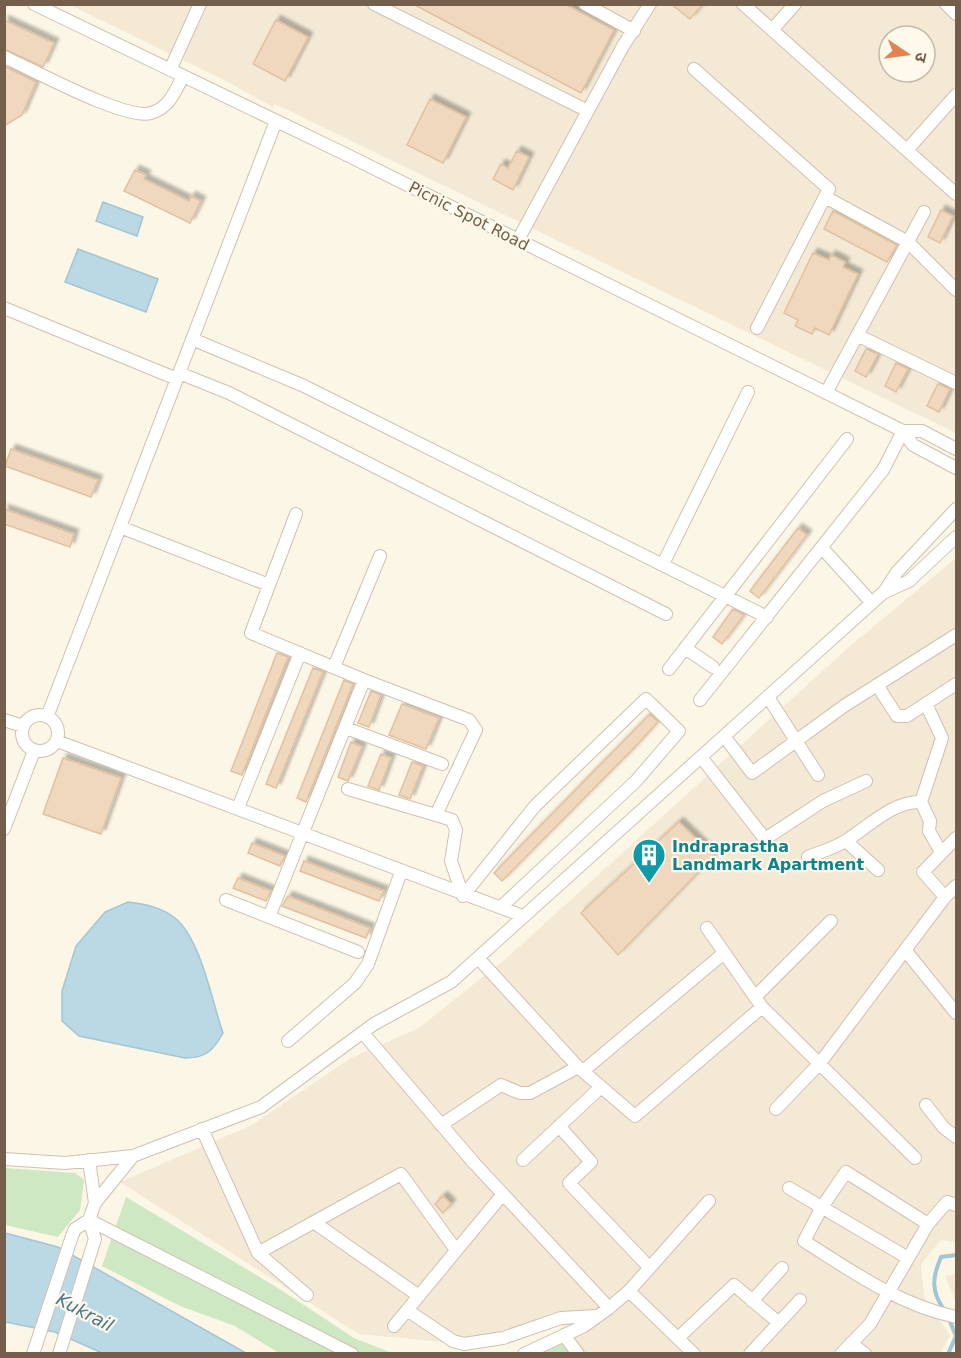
<svg xmlns="http://www.w3.org/2000/svg" width="961" height="1358" font-family="'DejaVu Sans','Noto Sans Devanagari',sans-serif">
<style>
.residential{fill:#f3e9d4;fill-rule:evenodd}
.green{fill:#cee8c4}
.water{fill:#bbd9e4;stroke:#a1c6d5;stroke-width:1.5}
.lines{fill:none;stroke-linecap:round;stroke-linejoin:round}
.stream{stroke:#a1c6d5;stroke-width:4}
.building{fill:#f0d8be;stroke:#e1c19f;stroke-width:1.5;filter:url(#shadow)}
.minor-casing{stroke:#cfc1af;stroke-width:14}
.minor{stroke:#fff;stroke-width:12}
.labels{text-anchor:middle;dominant-baseline:central;stroke-width:4.5;stroke-linejoin:round;paint-order:stroke}
.street-label{font-size:16px;fill:#735f4b;stroke:#fef9eb}
.culture-label{font-size:16px;font-weight:bold;fill:#0d838f;stroke:#fef9eb;text-anchor:start}
.water-label{font-size:18px;font-style:italic;fill:#49788c;stroke:#fef9eb}
</style>
<defs>
<filter id="shadow"><feDropShadow dx="4.5" dy="-4.5" stdDeviation="1.5" flood-color="#0004"/></filter>
</defs>
<rect width="100%" height="100%" fill="#fbf6e5"/>
<path class="residential" d="M70,5h886v428l-681,-329 -2,3 -47,-26zM889,36h36v36h-36z
M956,558v684l-15,-2 -20,24 3,33 26,38 -9,18h-361l-28,-40 -31,17 -66,13 -96,-9 -239,-152 130,-56 101,-68 68,-30 90,-72 340,-309z
M956,1274v28l-11,-26z"/>
<path class="green" d="M5,1168l70,5 9,7 -4,30 -22,27 -53,-12z
M126,1197l152,91 76,50 38,15h-113l-44,-27 -55,-20 -78,-40z
M562,1342l8,11 -36,1z"/>
<path class="water" d="M103,202l40,15 -6,19 -41,-15z
M78,249l80,30 -12,33 -81,-30z
M128,902c17,2 33,5 47,16 26,21 37,84 48,115 -10,18 -17,25 -38,25l-106,-22 -17,-15v-30l14,-45 29,-34z
M5,1233l53,14 188,106h-144l-47,-21 -50,-10z"/>
<g class="lines">
<path class="stream" d="M944,1310c-13,-19 -12,-32 -3,-53l15,-2
M948,1354l8,-18 -7,-17"/>
</g>
<path class="building" d="M413,4h152l49,26 -33,63z
M671,4h32l-13,15z
M4,20l50,23 -11,24 -39,-18z
M276,20l32,17 -23,44 -32,-17z
M4,66l32,16 -14,33 -18,11z
M430,99l36,18 -23,46 -36,-18z
M517,151l12,6 -16,33 -20,-11 8,-15 7,4z
M135,170l11,5 -2,4 45,22 2,-5 10,5 -11,22 -66,-32z
M941,210l12,6 -13,27 -12,-6z
M833,211l64,34 -10,17 -63,-33z
M813,253l16,7 2,-5 14,7 -2,5 15,7 -29,61 -14,-7 -3,6 -17,-8 3,-6 -14,-7z
M866,349l12,5 -12,23 -11,-6z
M896,363l12,6 -12,23 -11,-6z
M938,384l12,5 -11,23 -12,-6z
M11,449l87,31 -7,17 -86,-31z
M4,509l70,25 -4,13 -66,-23z
M798,528l9,7 -48,63 -9,-7z
M733,609l11,6 -22,29 -9,-7z
M277,653l11,4 -46,118 -11,-4z
M313,668l10,4 -47,116 -10,-4z
M344,680l9,4 -47,118 -9,-4z
M371,691l10,4 -12,32 -11,-4z
M402,704l37,14 -13,31 -37,-14z
M650,714l8,8 -24,26 -132,133 -8,-8z
M351,742l11,5 -14,34 -10,-4z
M381,754l10,4 -12,32 -11,-4z
M63,758l58,20 -20,56 -58,-20z
M412,762l11,4 -13,33 -11,-4z
M679,822l35,34 -96,99 -37,-42z
M252,843l33,13 -5,10 -32,-13z
M304,861l80,30 -5,10 -79,-30z
M238,878l33,13 -5,10 -33,-13z
M288,896l82,32 -4,10 -84,-32z
M443,1196l8,8 -8,9 -8,-9z"/>
<g class="lines">
<g class="minor-casing">
<path id="minor" d="M34,4l311,150 558,277h19l34,18
M374,4l214,107
M585,4l49,27
M743,4l213,190
M946,4l10,10
M772,30l23,-26
M4,57c28,12 122,64 147,56 18,-5 24,-21 32,-37
M694,69l135,120 -72,139
M170,70l30,-66
M907,150l49,-55
M825,197l83,45 48,48
M518,240l105,-194 27,-42
M4,308l173,71
M857,335l99,48
M192,339l112,47 463,231
M179,373l50,20 437,221
M826,393l98,-181
M903,431l10,14 43,23
M120,527l149,58
M822,548l50,55
M663,564l85,-172
M885,592l24,-11 47,-44
M685,648l28,19
M334,667l46,-111
M669,669l178,-230
M877,685l20,31h10l49,-32
M768,697l50,78
M700,700l183,-230 20,-39
M926,704l16,34 -21,64 9,19 -1,10 12,21
M22 733a18 18 0 1 1 36 0a18 18 0 1 1-36 0Z
M47,717l229,-596
M4,720l19,6
M346,728l96,36
M724,736l28,37 92,-67 112,-71
M57,741l466,175
M701,757l64,82 58,-38 43,-20
M348,789l88,26 40,-85 -7,-10 -105,-40
M238,808l62,-155
M436,815l16,5 4,10 -5,31 12,35
M4,829l30,-78
M846,841l32,29
M808,857c12,-5 27,-9 39,-17 22,-14 46,-39 74,-38
M463,896l72,-90 111,-107 33,32 -43,50 -135,126
M945,897l-22,-25 33,-34
M226,900l132,52
M269,917l95,-237 -113,-47 45,-119
M707,928l55,79 153,151
M905,950l51,63
M478,958l100,109 57,49 127,-109
M755,997l76,-76
M363,1033l111,130 135,145
M288,1041l67,-58 13,-19 33,-92
M583,1071l141,-118
M926,1105l18,23 12,9
M776,1109l44,-46 125,-166 11,-11
M441,1125l60,-40 19,8h10l48,-26
M559,1126l32,36 -22,21 79,83
M202,1129l56,124 49,42
M4,1159l61,4 68,-7 128,-49 113,-83 77,-42 433,-390 13,-20 59,-63
M523,1160l78,-73
M789,1188l119,70
M95,1203l38,-47
M89,1220l263,134
M315,1223l104,73
M928,1224l-82,-52 -24,35 -18,34c49,31 95,64 152,76
M258,1253l143,-79 55,76
M629,1291l65,63
M752,1301l30,-33
M407,1310l46,31 11,3 39,-6 58,-20 35,-2
M394,1326l109,-132
M564,1335l14,19
M678,1338l56,-53 45,38
M851,1343l14,11
M33,1354l39,-118 3,-7 14,-9
M59,1354l36,-115 -6,-19 6,-17 -6,-43
M524,1354l60,-28 25,-18 20,-17 80,-90
M750,1354l50,-54
M841,1354l29,-30 58,-100 19,-22 9,3"/>
</g>
<use href="#minor" class="minor"/>
</g>
<defs>
<g id="building-pin" transform="scale(1.725)"><path d="M0 17L-7.5 6A9.5 9.5 0 1 1 7.5 6Z" fill="#0f9aa8" stroke="#fef9eb"/><path d="M-4-6H4V6H1V3H-1V6H-4ZM-2.5-4.3h1.7v1.8h-1.7ZM.8-4.3h1.7v1.8H.8ZM-2.5-1h1.7V.8h-1.7ZM.8-1h1.7V.8H.8Z" fill="#fff"/></g>
</defs>
<g fill-rule="evenodd">
<use href="#building-pin" x="649" y="855"/>
</g>
<g class="labels">
<g class="street-label">
<text transform="translate(469 216) rotate(27)">Picnic Spot Road</text>
</g>
<g class="culture-label">
<text x="672" y="846">Indraprastha<tspan x="672" dy="18">Landmark Apartment</tspan></text>
</g>
<g class="water-label">
<text transform="translate(85 1312) rotate(28)">Kukrail</text>
</g>
</g>
<rect width="961" height="1358" fill="none" stroke="#735f4b" stroke-width="12"/>
<g transform="translate(907 54) rotate(103)"><circle r="28" fill="#fef9eb" stroke="#c6bbab" stroke-width="1.5"/>
<path d="M0-4.5L10 22L0 15L-10 22Z" fill="#e08350"/>
<text y="-9" font-size="16" font-weight="bold" text-anchor="middle" fill="#735f4b">उ</text>
</g>
</svg>
